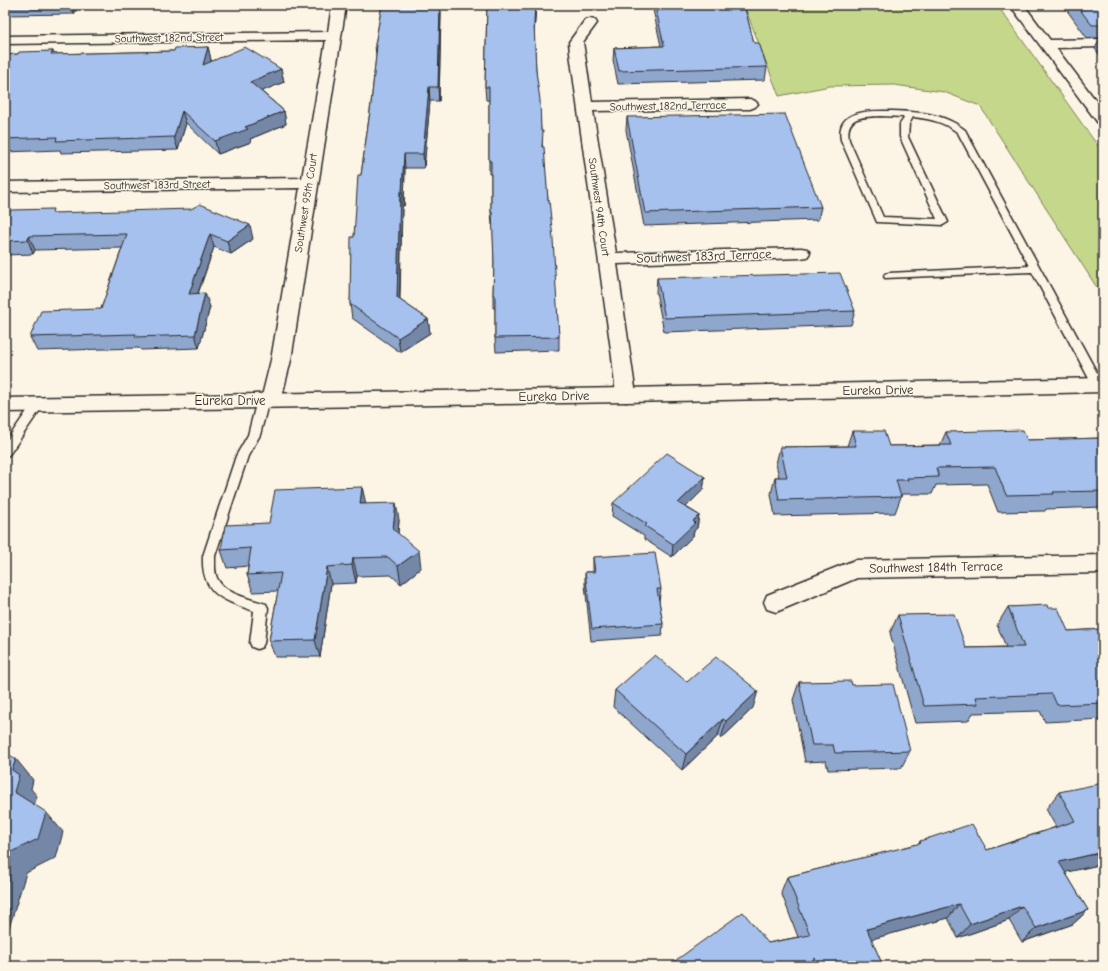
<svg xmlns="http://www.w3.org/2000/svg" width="1108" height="971" font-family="'Comic Neue',sans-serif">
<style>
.green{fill:#c5d78b;stroke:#78815b}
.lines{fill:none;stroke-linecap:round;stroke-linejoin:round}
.service-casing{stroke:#2b2b2b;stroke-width:3}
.minor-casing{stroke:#2b2b2b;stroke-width:3}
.secondary-casing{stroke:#2b2b2b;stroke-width:3}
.service{fill:#fcf5e5;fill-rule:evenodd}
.minor{fill:#fcf5e5;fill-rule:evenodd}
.secondary{fill:#fcf5e5;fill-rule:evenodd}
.wall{fill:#8fa6cd;stroke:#2b2b2b}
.shaded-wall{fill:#7487a7;stroke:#2b2b2b}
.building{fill:#a6c1ee;stroke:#2b2b2b}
.labels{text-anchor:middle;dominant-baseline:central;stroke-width:3;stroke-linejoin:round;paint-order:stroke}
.far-street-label{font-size:11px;fill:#2b2b2b;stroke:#fcf5e5}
.street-label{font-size:13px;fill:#2b2b2b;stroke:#fcf5e5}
</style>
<rect width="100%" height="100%" fill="#fcf5e5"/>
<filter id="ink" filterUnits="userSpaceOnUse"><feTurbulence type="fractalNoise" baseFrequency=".025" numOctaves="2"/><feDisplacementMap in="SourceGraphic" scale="8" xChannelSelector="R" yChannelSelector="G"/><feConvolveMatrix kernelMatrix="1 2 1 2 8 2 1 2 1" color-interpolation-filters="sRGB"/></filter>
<g filter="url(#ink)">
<path class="green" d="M744,5h253l106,148v144l-123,-191 -36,-14 -50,-7 -64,1 -51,10z"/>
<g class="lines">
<g class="service-casing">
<path id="service" d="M893,111c25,1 51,2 72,19l138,254 -1,4h-8l-62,-116 -147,6 -1,-2 1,-2 4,-1 140,-7 -71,-133c-13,-11 -28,-14 -45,-16l-4,7 -1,13 40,85 -5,3 -66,-3 -36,-82c-6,-32 31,-29 52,-29zM880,116l25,1 -5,7v13l37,82 -54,-2 -34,-77c-4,-24 13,-23 31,-24z
M263,396l4,1 2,3 -9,35 -12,21 -33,100c0,7 -1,15 2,22 7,16 34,21 49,26l2,4 -4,35 -2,4 -5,2 -5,-2 -2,-4 4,-32c-31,-11 -53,-17 -51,-55l33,-100 12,-21 9,-35 2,-3z
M38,400l4,1 2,3 -35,51 -4,1v-13l29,-42z"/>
</g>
<g class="minor-casing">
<path id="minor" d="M332,5h14l-55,355 -10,40 -3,5 -7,2 -7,-2 -3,-5 10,-40 29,-172 -295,4v-10l297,-4 24,-138 -321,4v-8l323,-4z
M1010,5h14l26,35 53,-1v8l-47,1 47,62v15l-5,-2z
M590,19l5,1 2,3 -14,19 9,60 158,-3 5,2 3,3 -3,3 -5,2 -157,2 23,142 185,-5 6,1 3,4 -3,4 -6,1 -184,6 19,131 -3,5 -7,2 -7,-2 -3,-5 -4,-38 -42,-304 -1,-11 16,-22z
M1103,555v18l-246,5 -81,34 -9,-3 -3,-7 3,-7 88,-35z"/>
</g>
<g class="secondary-casing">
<path id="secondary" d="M1103,378v14l-477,10 -621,10v-14l621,-10z"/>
</g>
<use href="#service" class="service"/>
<use href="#minor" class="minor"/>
<use href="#secondary" class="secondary"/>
</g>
<path class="wall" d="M5,5h74l-5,9 -69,1z
M382,5h58l1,8 -2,88h-9l-6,67h-19l-1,38h-2l-2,94 28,19 2,14 -30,19 -48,-34 -2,-14 4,-67 7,-62 10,-71 5,-48 -1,-11z
M487,5h49l-2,27 2,39 5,60 7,69 11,137v13l-63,2 -1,-14v-30h-2v-13l1,-33 -1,-37h-1l-1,-13v-38h-2v-74h-3l-1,-13z
M652,5h92l10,38 13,24 -2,13 -147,4 -5,-24 1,-12 47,-2z
M1063,5h40v54l-8,-10 5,-11h-13z
M208,47l3,13v1l70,8 3,13 -23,9 23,20 2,13 -36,15 1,3 -33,12 -32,-31 -8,27 -117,3 -1,-3 -55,2v-97l13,-1 35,-3 1,3 120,-3z
M627,117l194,90 -3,13 -174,6 -18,-96z
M55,213l198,26 -22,15 -17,-7 -16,47 12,13 -11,41 -58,2 -2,-2 -102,3 -7,-14 71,-28 21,-61 -87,2 -2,4 -28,1v-33z
M657,278l198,33 -4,14 -187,7 -8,-40z
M852,431l37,15 51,-1 6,-13 81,8 76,-2v69l-57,2 -1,2 -47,1 -11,-28 -51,1 -4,9h-30l-7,19 -120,3 -4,-22 4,-17h4l-3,-13 4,-17 67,-1z
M705,477l-2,13 -17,17 13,8 -2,13 -3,3 -1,5 -21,21 -28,-18v-3l-32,-20 1,-13z
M362,487l3,17 34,16 -1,13 23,35 -20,16 -10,-9 -34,1 -1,7 -25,1 -11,73h-45l-6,-16 9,-50 -25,1 -6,-17 1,-9 -21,2 -6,-18 48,-27z
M593,557l68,32 -2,12 4,23 -1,12 -71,5 -6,-56v-13h8z
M1008,607l40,1 20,23 35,-2v90l-58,3 -5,-11 -67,2 -5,8 -53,2 -25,-90 8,-18 68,33 40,-1 -9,-22z
M687,682l66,26 -32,31 -3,-3 -36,34 -69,-63 2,-17z
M799,682l53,3 58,66 -9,17 -73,2 -2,-9 -21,1 -12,-62z
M1059,792l44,72 -38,8 23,38 -15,14 -51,18 -13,-22 -51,18 -10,-20 -77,21 12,27h-215l100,-23 30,-6 -17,-45 6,-15 132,-33 1,-3 67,9 69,-23 -10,-18z"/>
<path class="shaded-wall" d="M71,5h8l-5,9z
M440,5l1,8 -2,88 -1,-14z
M535,5h1l-2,31v-13z
M208,47l3,13 -5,17 -3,-12z
M281,69l3,13 -31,13 -3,-13z
M429,87l1,14 -6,67 -1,-14z
M182,111l4,12 -8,27 -4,-13z
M284,111l2,13 -36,15 1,3 -33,12 -3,-13 30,-14z
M404,154l1,14 -1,38 -2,-14z
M400,192l2,14 -3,106 -2,-14z
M250,225l3,14 -22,15 -4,-13z
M210,234l4,13 -21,60 -4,-13z
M29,236l6,14 -2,4 -5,-14z
M205,293l5,14 -11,41 -4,-13z
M428,319l2,14 -30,19 -2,-14z
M705,477l-2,13 -26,26 1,-13z
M362,487l4,17h-6z
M396,503l3,17 -2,26 -4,-17z
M699,515l-2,13 -3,3 -1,5 -21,21 1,-13z
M419,551l2,17 -20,16 -3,-18z
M353,558l4,18 -1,7 -4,-18z
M327,567l4,17 -11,73 -5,-17z
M758,691l-5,17 -32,31 5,-18z
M723,719l-5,17 -36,34 4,-16z
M16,759l17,21 -2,9 6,7 -5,17 -18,-21 -2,-22z
M46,812l17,20 -7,26 -30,15 -21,68v-80l2,-7z
M1103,852v12l-58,13 14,-15z
M959,904l-11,14 -90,25 9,-14z
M1022,906l-13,14 -51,18 12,-14z
M1088,910l-15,14 -51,18 14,-14z
M815,958l-5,8h-5z"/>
<path class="building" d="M382,5h58l-2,82h-9l-6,67h-19l-2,38h-2l-3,106 31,21 -30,19 -48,-34 1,-67h3l4,-62h3l10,-71 6,-59h-2z
M487,5h48l-1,18 2,48 4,29 1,31h2l-1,16h2l4,53h1l4,39 6,98 -64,1v-43h-2l1,-33 -2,-50h-1v-51h-2v-74h-4z
M655,5h89l10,38h5l8,24 -148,4 -5,-23 50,-2z
M1076,5h27v20h-11z
M1100,36h3v4z
M208,47l-5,18 42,-18 36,22 -31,13 34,29 -39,16 3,2 -33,12 -33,-30 -8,26 -118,4 1,-4 -52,2v-84l13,-1 1,-2 34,-1 -2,3 123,-3 1,-3z
M785,114l36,93 -176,6 -18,-96z
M200,204l50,21 -23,16 -17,-7 -21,60 16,-1 -10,42 -60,2 1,-3 -106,3 11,-26 60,-2 26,-75 -98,2 -1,4 -23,1v-19l6,-12 42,-1 -1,4 139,-4z
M840,273l15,38 -190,7 -8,-40z
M1023,430l4,10 76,-2v53l-50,1 1,2 -48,1 -11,-28 -59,1 3,9 -32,1 1,2h-12l5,17 -122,3 -4,-23h12l-7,-30 76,-1 -4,-15h32l5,15 62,-1 -5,-13z
M667,453l38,24 -27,26 21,12 -6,6 2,2 -22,21 -28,-18 2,-2 -34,-21z
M362,487l-2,17 36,-1 -3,26 26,22 -21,15 -10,-9 -35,1 -1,7 -25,2 -12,73 -46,1 12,-68 -34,2 4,-27 -30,2 4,-25 44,-2 6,-33z
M655,553l6,36h-4l6,35 -71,5 -7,-57h10l-2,-15z
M1047,605l1,3h10l10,23 35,-2v74l-46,2 -5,-11 -76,3 2,7 -54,2 -26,-91 56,-1 12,34 58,-1 -16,-40z
M655,655l32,27 29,-25 42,34 -32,30 -3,-2 -37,35 -71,-64z
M851,681l1,4 41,-1 17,67 -75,2 -2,-8h-21l-13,-63z
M5,752l11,7 -4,11 7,5 -5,17 32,20 -8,27 -31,15 -2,7z
M1103,783v69l-44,10 29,48 -52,18 -14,-22 -52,18 -11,-20 -92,25 16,37h-65l-3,-8 -10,8h-137l75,-54 25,31 42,-8 -23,-58 134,-34 -1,-2 52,-17 15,26 88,-29 -16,-29z"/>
</g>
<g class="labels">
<g class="far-street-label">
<text transform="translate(169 38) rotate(-1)">Southwest 182nd Street</text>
<text transform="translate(668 106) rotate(-1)">Southwest 182nd Terrace</text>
<text transform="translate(157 185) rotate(-1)">Southwest 183rd Street</text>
<text transform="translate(306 203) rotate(-81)">Southwest 95th Court</text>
<text transform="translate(599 207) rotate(82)">Southwest 94th Court</text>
</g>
<g class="street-label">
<text transform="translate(704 256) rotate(-2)">Southwest 183rd Terrace</text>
<text transform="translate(878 390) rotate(-1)">Eureka Drive</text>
<text transform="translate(554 396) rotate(-1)">Eureka Drive</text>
<text x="230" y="400">Eureka Drive</text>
<text transform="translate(936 567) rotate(-1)">Southwest 184th Terrace</text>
</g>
</g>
<rect width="1108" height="971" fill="none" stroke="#fcf5e5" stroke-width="20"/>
<rect x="10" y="10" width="1088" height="951" fill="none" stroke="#2b2b2b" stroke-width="1.5" filter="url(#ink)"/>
</svg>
